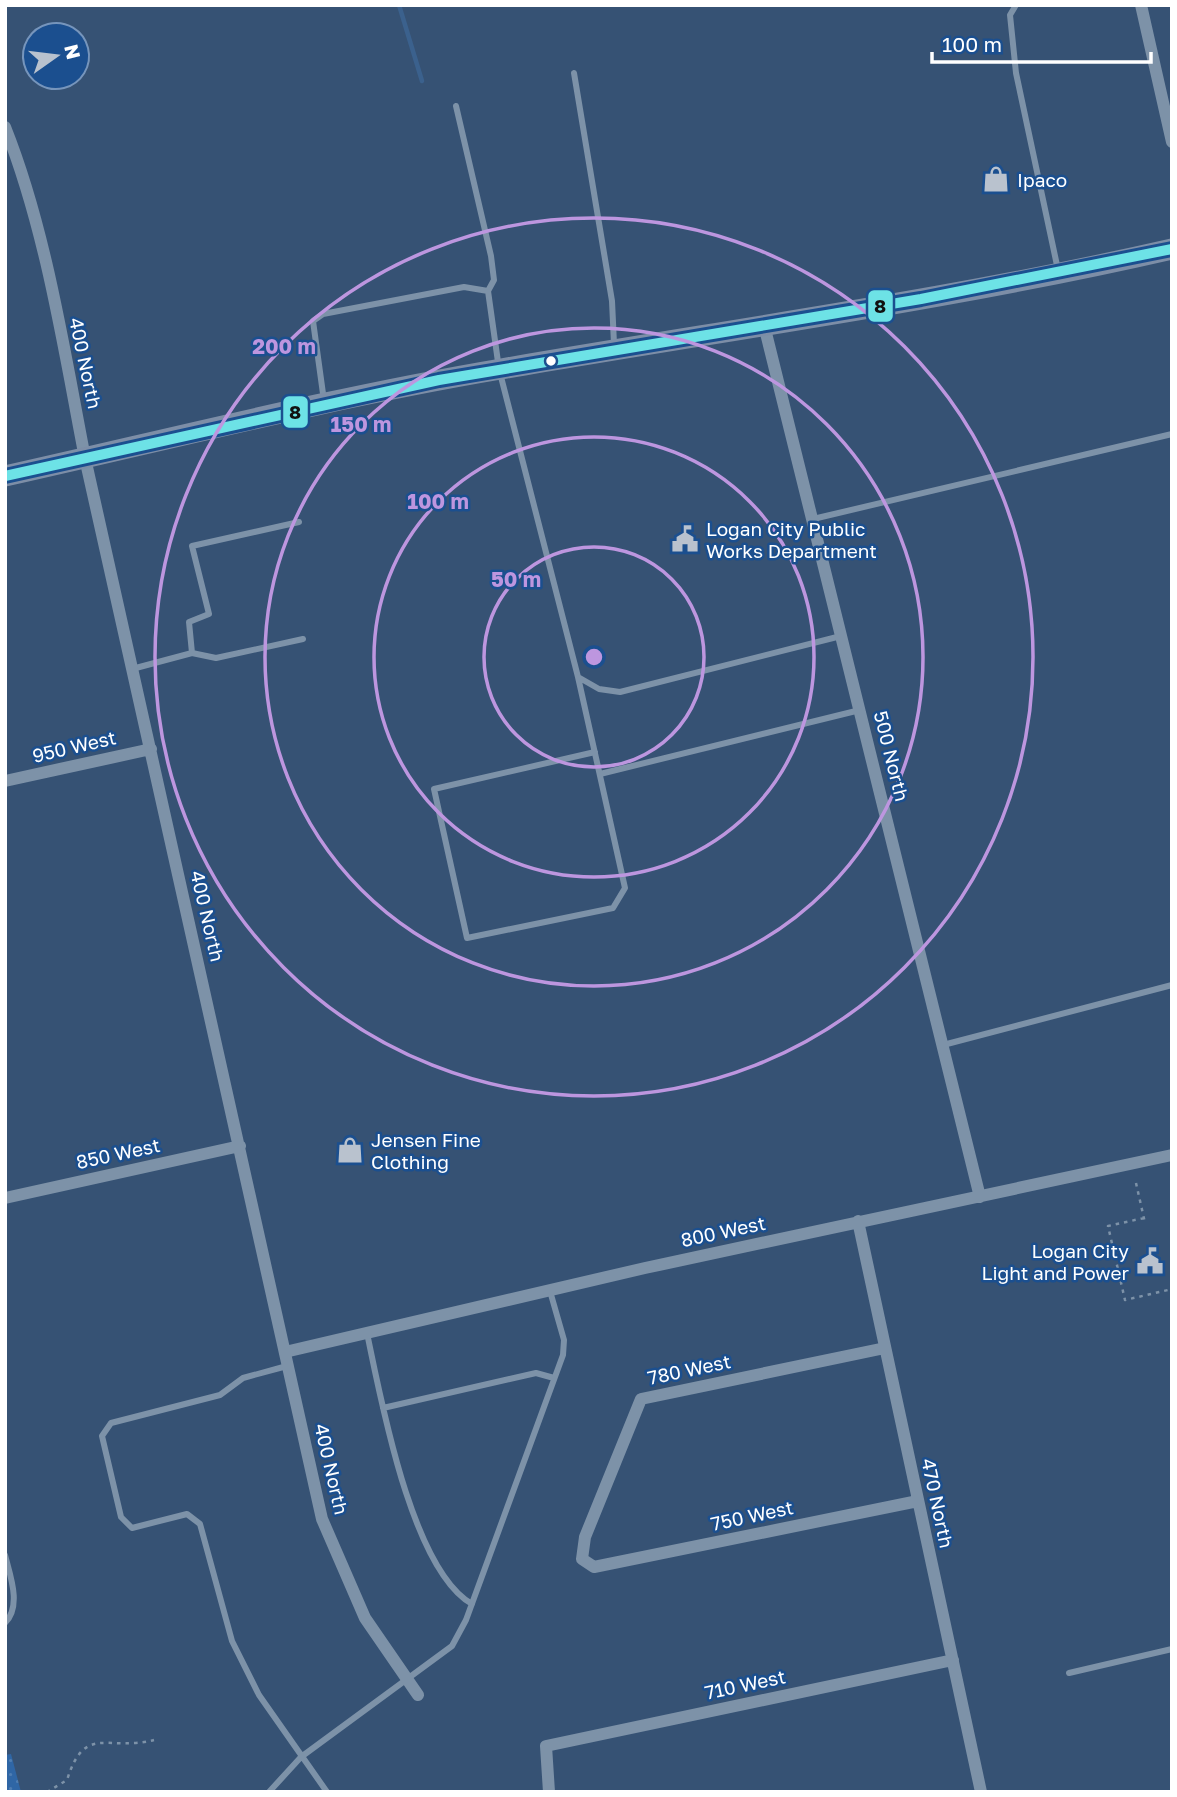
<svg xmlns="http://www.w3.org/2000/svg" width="1177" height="1797" font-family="'Golos Text',sans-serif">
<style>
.park{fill:url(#park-dots)}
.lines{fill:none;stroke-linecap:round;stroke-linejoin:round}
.stream{stroke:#3b618d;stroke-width:4.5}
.path{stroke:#7d92a8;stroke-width:2.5;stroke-dasharray:3.5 5;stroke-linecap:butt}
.service{stroke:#7d92a8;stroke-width:6}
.minor{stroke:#7d92a8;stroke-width:12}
.primary{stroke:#7d8ea7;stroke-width:21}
.bus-1-casing{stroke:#1b4f8f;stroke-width:16}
.bus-1{stroke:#6de2e6;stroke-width:10}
.ring{fill:none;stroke:#bd96df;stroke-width:3.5}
.bus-dot{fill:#fff;stroke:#1b4f8f;stroke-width:2.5}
.labels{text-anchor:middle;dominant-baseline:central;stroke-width:5;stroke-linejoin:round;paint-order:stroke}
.poi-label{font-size:19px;fill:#fff;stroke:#1b4f8f;text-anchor:start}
.street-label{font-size:19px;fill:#fff;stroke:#1b4f8f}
.centre{fill:#bd96df;stroke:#1b4f8f;stroke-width:3.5}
.ring-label{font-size:21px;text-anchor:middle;font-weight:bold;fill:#bd96df;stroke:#1b4f8f;stroke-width:5;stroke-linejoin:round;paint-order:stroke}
.line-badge{stroke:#1b4f8f;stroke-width:2.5}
.pale-badge-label{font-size:19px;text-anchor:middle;font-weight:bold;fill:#111}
</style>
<defs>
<pattern id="park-dots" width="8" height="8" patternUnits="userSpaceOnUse" patternTransform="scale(1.75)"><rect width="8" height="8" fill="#2f66a5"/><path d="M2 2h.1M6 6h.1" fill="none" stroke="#4e7db2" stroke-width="1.8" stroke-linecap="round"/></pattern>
</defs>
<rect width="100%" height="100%" fill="#365274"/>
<path class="park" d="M11,1754l10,38h-16v-37z"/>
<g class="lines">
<path class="stream" d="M399,5l23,76"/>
<path class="path" d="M1136,1183l9,40
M1144,1218l-36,8 17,74 43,-10
M47,1792l20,-12c18,-57 40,-28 87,-40"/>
<path class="service" d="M1016,5l-6,10 6,58 42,197
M574,73l38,228 2,43
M456,106l35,150 3,24 -6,11 11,78 79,308 21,12 21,3 221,-56
M324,401l-11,-80 10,-7 141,-27 24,4
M813,519l359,-85
M192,653l24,5 87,-19
M132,669l60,-16 -3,-31 20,-8 -17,-68 107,-24
M578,677l47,211 -12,20 -146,30 -33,-149 161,-37
M600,774l260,-64
M943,1045l229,-60
M367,1333c14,67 45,237 105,271
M287,1366l-44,12 -23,17 -109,28 -9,13 19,81 11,11 55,-14 13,10 32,117 27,54 68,97
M383,1408l153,-35 18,5
M5,1555c5,20 17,51 0,68
M1069,1673l103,-24
M269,1792l32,-35 151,-111 14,-26 97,-265 1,-15 -14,-49"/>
<path class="minor" d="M1141,5l31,137
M5,127c41,103 59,223 80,331l237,1061 43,99 53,77
M764,325l216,872
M5,781l146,-32
M5,1198l235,-52
M858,1221l123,571
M885,1348l-244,51 -56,138 -3,22 12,8 324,-66
M285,1352l360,-84 527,-113
M549,1792l-3,-46 407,-86"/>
<path class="primary" d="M5,476c165,-37 330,-79 496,-107 224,-39 449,-69 671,-120"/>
<g class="bus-1-casing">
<path id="bus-1" d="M5,476l434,-96 482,-81 251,-50"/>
</g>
<use href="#bus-1" class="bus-1"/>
</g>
<g class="ring">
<circle cx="594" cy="657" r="110"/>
<circle cx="594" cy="657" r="220"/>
<circle cx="594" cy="657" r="329"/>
<circle cx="594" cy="657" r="439"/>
</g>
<defs>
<g id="shop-bare" transform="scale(2.1)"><path d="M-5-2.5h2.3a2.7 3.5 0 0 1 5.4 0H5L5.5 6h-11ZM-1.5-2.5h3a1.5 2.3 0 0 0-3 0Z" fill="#b9c2ce" stroke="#1b4f8f" stroke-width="2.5" paint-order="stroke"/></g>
<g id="civic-bare" transform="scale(2.1)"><path d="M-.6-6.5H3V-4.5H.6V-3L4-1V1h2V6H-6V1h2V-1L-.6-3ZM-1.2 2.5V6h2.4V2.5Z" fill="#b9c2ce" stroke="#1b4f8f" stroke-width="2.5" paint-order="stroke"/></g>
</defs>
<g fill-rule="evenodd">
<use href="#shop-bare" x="996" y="179"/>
<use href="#civic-bare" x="685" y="539"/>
<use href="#shop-bare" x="350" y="1150"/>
<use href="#civic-bare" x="1150" y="1261"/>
</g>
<circle class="bus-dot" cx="551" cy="361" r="6"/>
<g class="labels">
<g class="poi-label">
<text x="1017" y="179">Ipaco</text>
<text x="706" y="528">Logan City Public<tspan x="706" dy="22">Works Department</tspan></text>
<text x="371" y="1139">Jensen Fine<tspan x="371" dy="22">Clothing</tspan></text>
<text x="1129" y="1250" text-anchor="end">Logan City<tspan x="1129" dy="22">Light and Power</tspan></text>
</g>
<g class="street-label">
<text transform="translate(86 363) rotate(78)">400 North</text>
<text transform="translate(74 746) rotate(-13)">950 West</text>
<text transform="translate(892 756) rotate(76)">500 North</text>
<text transform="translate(208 916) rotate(77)">400 North</text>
<text transform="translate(118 1153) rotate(-12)">850 West</text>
<text transform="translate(723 1231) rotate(-12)">800 West</text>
<text transform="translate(689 1369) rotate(-12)">780 West</text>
<text transform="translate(332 1469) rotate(77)">400 North</text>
<text transform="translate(938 1503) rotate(78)">470 North</text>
<text transform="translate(752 1515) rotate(-12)">750 West</text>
<text transform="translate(745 1684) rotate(-12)">710 West</text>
</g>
</g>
<circle cx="594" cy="657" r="10" class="centre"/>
<g class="ring-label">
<text x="284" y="354">200 m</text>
<text x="361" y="432">150 m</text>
<text x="438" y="509">100 m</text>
<text x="516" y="587">50 m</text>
</g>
<g class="line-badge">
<rect x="867" y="289" width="27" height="34" rx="7" fill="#6de2e6"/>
<rect x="282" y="395" width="27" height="34" rx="7" fill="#6de2e6"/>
</g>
<g class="pale-badge-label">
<text x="880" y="313">8</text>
<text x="295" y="419">8</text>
</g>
<rect width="1177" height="1797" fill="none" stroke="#ffffff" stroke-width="14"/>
<g transform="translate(56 56) rotate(76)"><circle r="33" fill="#1b4f8f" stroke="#7695bc" stroke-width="2"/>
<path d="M0-5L12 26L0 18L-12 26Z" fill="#b9c2ce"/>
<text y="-10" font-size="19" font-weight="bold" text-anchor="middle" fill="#ffffff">N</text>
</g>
<path d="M932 52v10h219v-10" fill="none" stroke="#ffffff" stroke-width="3.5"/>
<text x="942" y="52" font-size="21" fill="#ffffff" stroke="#1b4f8f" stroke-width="5" paint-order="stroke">100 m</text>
</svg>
